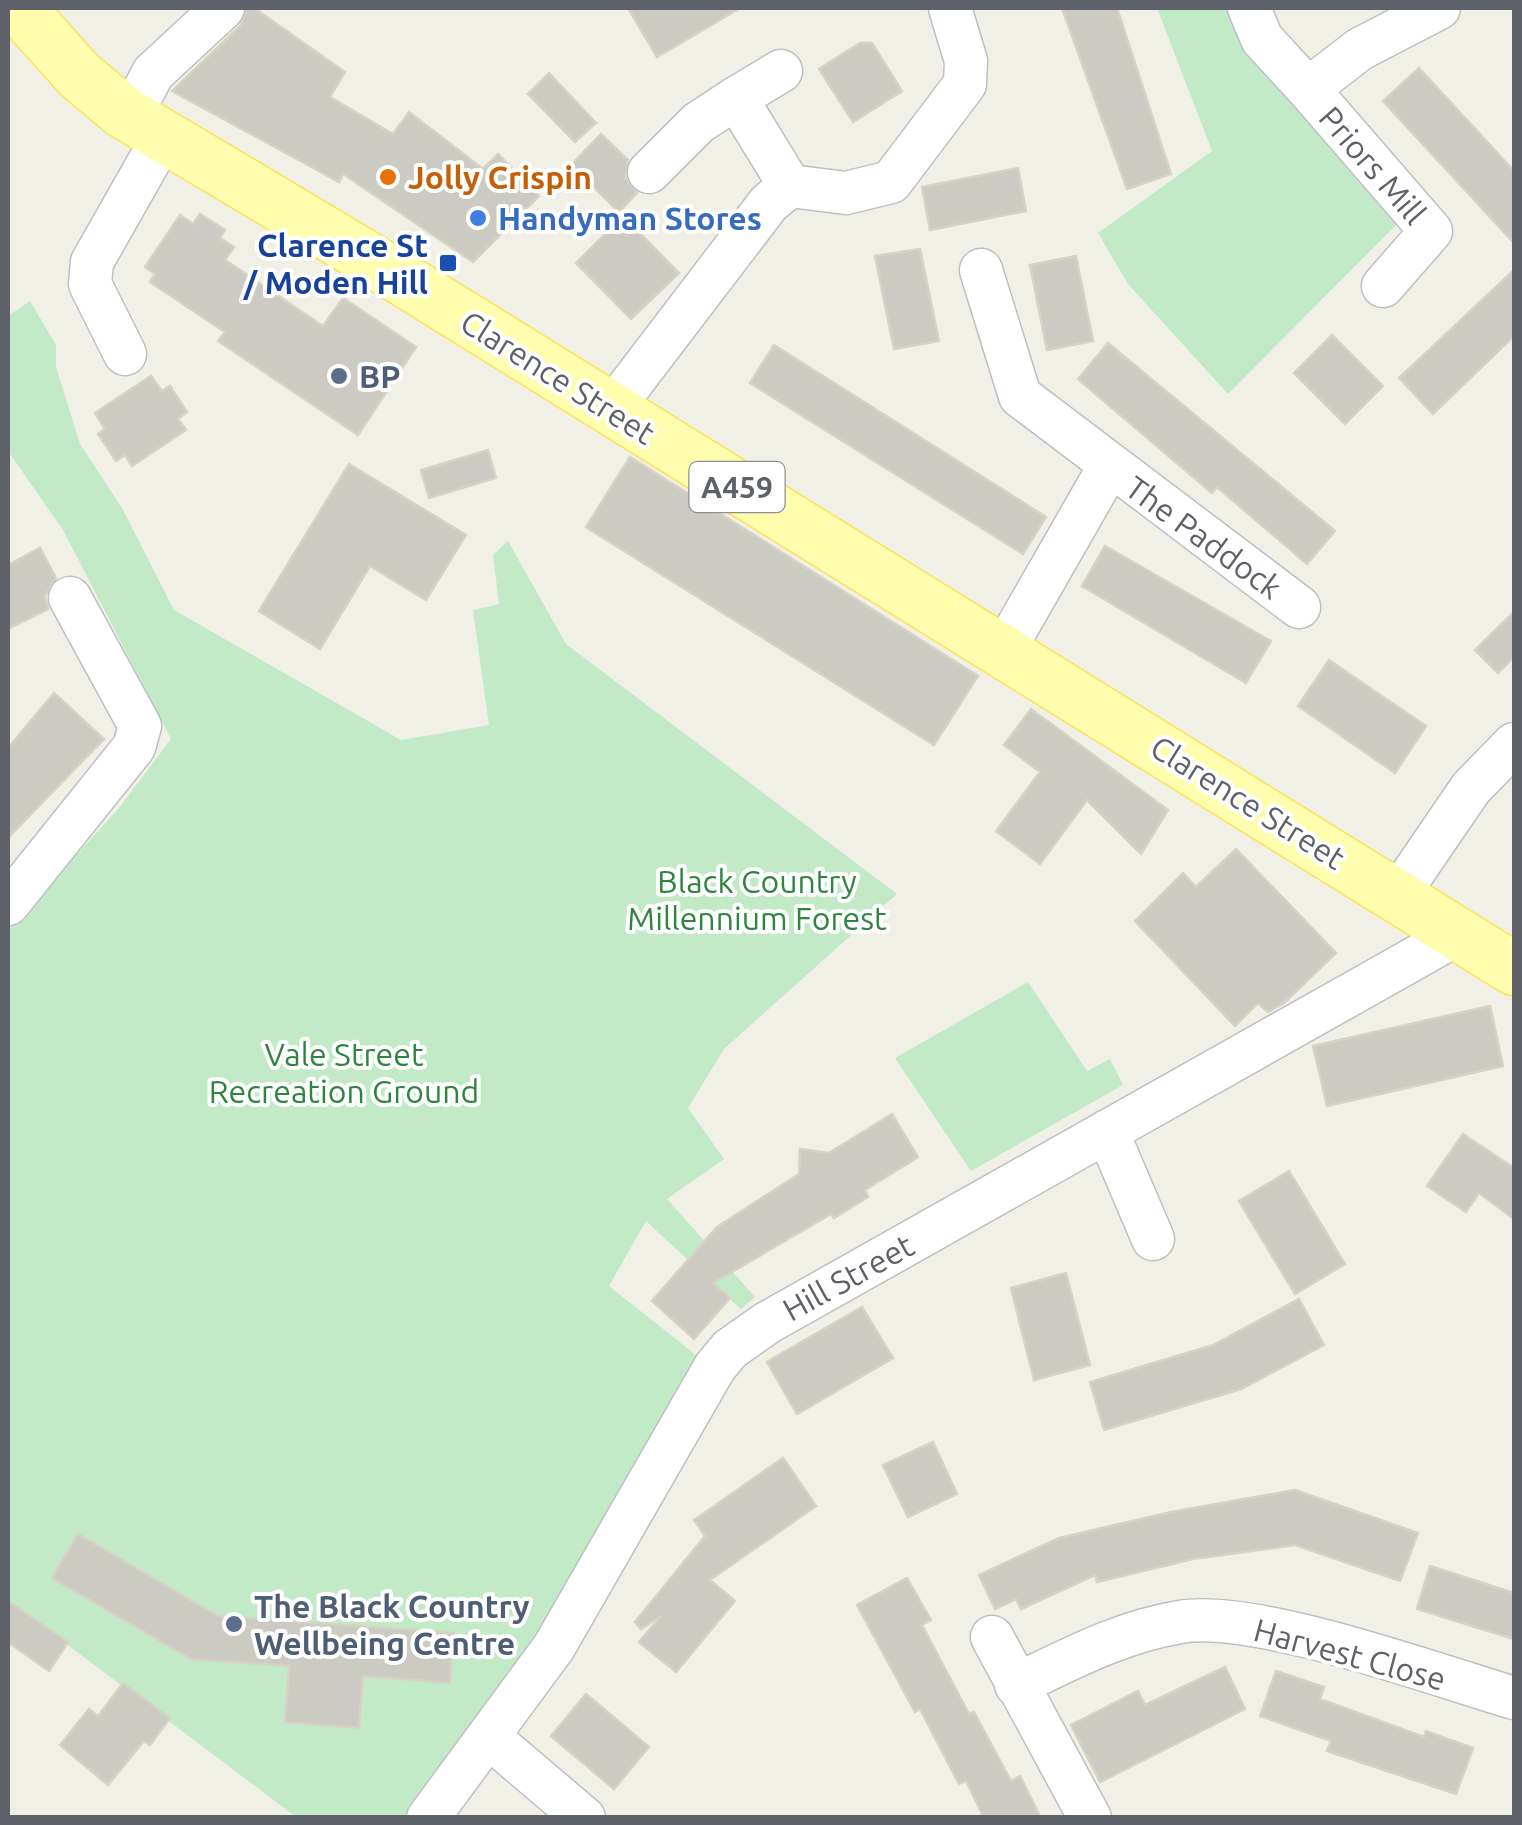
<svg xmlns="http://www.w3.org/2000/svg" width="1522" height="1825" font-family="Ubuntu,sans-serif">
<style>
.green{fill:#c2eac7}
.building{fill:#cccbc3;stroke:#d6d3c4;stroke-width:2.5}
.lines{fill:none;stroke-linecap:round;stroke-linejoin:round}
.minor-casing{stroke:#bebfc6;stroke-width:45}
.major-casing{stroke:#fbe356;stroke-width:55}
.minor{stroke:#fff;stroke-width:42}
.major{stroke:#fffdae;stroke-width:52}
.food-dot{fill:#e8710a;stroke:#fff;stroke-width:4}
.shop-dot{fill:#3f7fe0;stroke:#fff;stroke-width:4}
.transit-dot{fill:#1a4fb4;stroke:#fff;stroke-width:4}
.service-dot{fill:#5c6f8a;stroke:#fff;stroke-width:4}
.labels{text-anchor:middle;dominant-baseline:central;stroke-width:8;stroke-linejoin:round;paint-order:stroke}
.shield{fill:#fff;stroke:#8e9095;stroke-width:2.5}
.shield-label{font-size:30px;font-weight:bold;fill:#5e6168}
.street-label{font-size:32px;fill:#5e6168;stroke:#fff}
.food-label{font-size:32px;font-weight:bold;fill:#c56008;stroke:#fff;text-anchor:start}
.shop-label{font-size:32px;font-weight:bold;fill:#366cbe;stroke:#fff;text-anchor:start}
.transit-label{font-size:32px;font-weight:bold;fill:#164399;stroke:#fff;text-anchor:end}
.service-label{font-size:32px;font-weight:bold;fill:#4e5e75;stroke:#fff;text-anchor:start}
.park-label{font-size:32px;fill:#2f853f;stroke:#fff}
</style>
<rect width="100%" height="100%" fill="#f1f0e7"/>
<path class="green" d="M1157,8h77l37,72 125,145 -168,169 -100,-110 -30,-51 114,-82z
M30,301l26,44v22l24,77 42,64 52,102 227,130 88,-15 -16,-115 26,-6 -6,-49 15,-14 58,103 331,250 -173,155 -36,59 36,51 -57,40 88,98 -14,12 -95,-88 -37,65 92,73 -195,340 -99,118h-111l-288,-217v-670l111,-122 52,-69 -108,-209 -55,-79v-135z
M1028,982l59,89 23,-12 13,26 -152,86 -76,-113z"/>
<path class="building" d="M247,8h7l91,64 -15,25 63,37 16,-22 74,57 15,-15 41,42 -66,66 -130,-88 -4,8 -167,-91 68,-65z
M628,8h112l-83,49z
M1062,8h55l54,166 -44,15z
M860,43h12l30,48 -49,31 -34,-53z
M1419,68l95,103v72l-131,-142z
M549,73l47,50 -21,19 -47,-48z
M601,134l27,26 -3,18 12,15 -18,19 -48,-47z
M1018,168l8,43 -96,19 -8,-43z
M200,214l25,16 -5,8 14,9 -9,13 98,66 20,-28 73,49 -58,88 -140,-94 7,-9 -75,-50 5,-8 -10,-7 35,-52 13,9z
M623,216l56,57 -48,46 -55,-56z
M920,249l19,92 -45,8 -19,-93z
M1076,256l17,85 -46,9 -17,-85z
M1514,270v66l-81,78 -34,-36z
M1332,335l51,51 -38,38 -51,-51z
M1108,343l227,188 -28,33 -90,-77 -5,6 -134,-114z
M774,345l272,172 -23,37 -273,-171z
M151,376l11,15 8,-5 17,26 -9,7 8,11 -54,36 -7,-11 -9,6 -18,-27 7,-5 -10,-16z
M488,450l8,28 -67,20 -8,-28z
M630,457l348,219 -44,69 -348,-218z
M349,464l117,71 -40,65 -56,-34 -50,83 -61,-38z
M1105,546l166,95 -25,42 -164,-97z
M40,548l16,30 -11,18 3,13 -40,20v-64z
M1514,612v45l-16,16 -23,-23z
M1329,660l97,66 -31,47 -97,-67z
M54,693l50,46 -96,99v-90z
M1031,709l137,101 -27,44 -54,-54 -47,64 -44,-33 44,-59 -36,-27z
M1236,849l100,104 -52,50 -16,9 -10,-9 -23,23 -100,-105 48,-48 13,14z
M1490,1006l13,60 -176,40 -14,-60z
M892,1114l26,43 -53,33 3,7 -34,21 -3,-4 -118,69 17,15 -36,41 -42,-38 65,-74 82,-53 1,-25 29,4z
M1463,1134l51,34v51l-35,-26 -13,19 -39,-26z
M1289,1171l56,93 -50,30 -56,-93z
M1066,1273l24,92 -56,15 -23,-92z
M1299,1299l25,46 -83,44 -137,41 -14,-48 123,-37z
M862,1307l31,51 -96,56 -30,-52z
M933,1442l24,52 -49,23 -25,-52z
M783,1458l33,48 -106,74 25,21 -59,71 -37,-30 22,-26 -20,13 -6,-7 70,-86 -11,-16z
M1295,1490l123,43 -18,48 -105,-36 -102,14 -96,23 -2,-7 -74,34 -5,-10 -21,10 -16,-34 80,-37 112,-26z
M78,1534l140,82 236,17 -4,50 -87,-7 -4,52 -74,-6 4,-56 -98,-7 -139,-81z
M1430,1566l84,27v46l-97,-30z
M907,1578l24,42 -9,5 47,89 5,-2 37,69 9,-5 21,42h-57l-18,-37 -7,3 -39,-75 -5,3 -58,-107z
M8,1601l60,41 -19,29 -41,-29z
M1225,1667l20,42 -145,73 -29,-57 67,-34 7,14z
M1276,1671l48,16 -4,12 104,38 2,-6 47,17 -17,46 -129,-43 4,-10 -71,-25z
M123,1683l47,35 -20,27 -6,-4 -36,44 -48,-40 29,-36 9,7z
M586,1694l63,53 -35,42 -63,-53z"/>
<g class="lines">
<g class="minor-casing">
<path id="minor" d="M1249,8l13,31 46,50 52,-40 79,-41
M1308,89l123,142 -48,55
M131,115l22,-42 70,-65
M649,172l49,-49 38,-25
M790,186l56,7 45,-11 74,-98 1,-23 -16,-53
M981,270l39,126 279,211
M125,354l-35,-70 2,-22 71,-125
M611,410l158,-207 21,-17 -54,-88 45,-27
M1003,652l106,-185
M1398,895l73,-107 43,-44
M8,904l126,-157 6,-21 -70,-128
M1107,1131l46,108
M992,1637l98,181
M1016,1685c54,-26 104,-53 164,-63 75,-13 256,53 334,76
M490,1738l94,80
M428,1818l126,-171 161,-280 15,-18 37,-26 689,-388"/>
</g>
<g class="major-casing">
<path id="major" d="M19,8l60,67 44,37 255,152 1136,705"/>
</g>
<use href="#minor" class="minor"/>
<use href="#major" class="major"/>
</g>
<circle class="food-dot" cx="388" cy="177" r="10"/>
<circle class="shop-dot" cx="478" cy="218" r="10"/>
<rect class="transit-dot" x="438" y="253" width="20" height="20" rx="5"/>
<g class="service-dot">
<circle cx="339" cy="376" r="10"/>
<circle cx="234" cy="1624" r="10"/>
</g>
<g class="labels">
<rect class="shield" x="689.5" y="462" width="95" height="50" rx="8"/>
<g class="shield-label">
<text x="737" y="487">A459</text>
</g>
<g class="street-label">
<text transform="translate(1373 165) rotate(49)">Priors Mill</text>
<text transform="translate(558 377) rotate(32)">Clarence Street</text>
<text transform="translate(1204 537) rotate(36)">The Paddock</text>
<text transform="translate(1248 802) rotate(32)">Clarence Street</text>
<text transform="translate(848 1277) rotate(-29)">Hill Street</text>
<text transform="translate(1350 1654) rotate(15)">Harvest Close</text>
</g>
<g class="food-label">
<text x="408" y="177">Jolly Crispin</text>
</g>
<g class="shop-label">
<text x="498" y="218">Handyman Stores</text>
</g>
<g class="transit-label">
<text x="428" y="245">Clarence St<tspan x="428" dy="37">/ Moden Hill</tspan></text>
</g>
<g class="service-label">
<text x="359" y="376">BP</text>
<text x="254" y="1606">The Black Country<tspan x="254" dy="37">Wellbeing Centre</tspan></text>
</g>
<g class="park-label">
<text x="757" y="881">Black Country<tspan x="757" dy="37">Millennium Forest</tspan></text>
<text x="344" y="1054">Vale Street<tspan x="344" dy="37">Recreation Ground</tspan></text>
</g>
</g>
<rect width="1522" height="1825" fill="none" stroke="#5e6168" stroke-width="20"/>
</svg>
